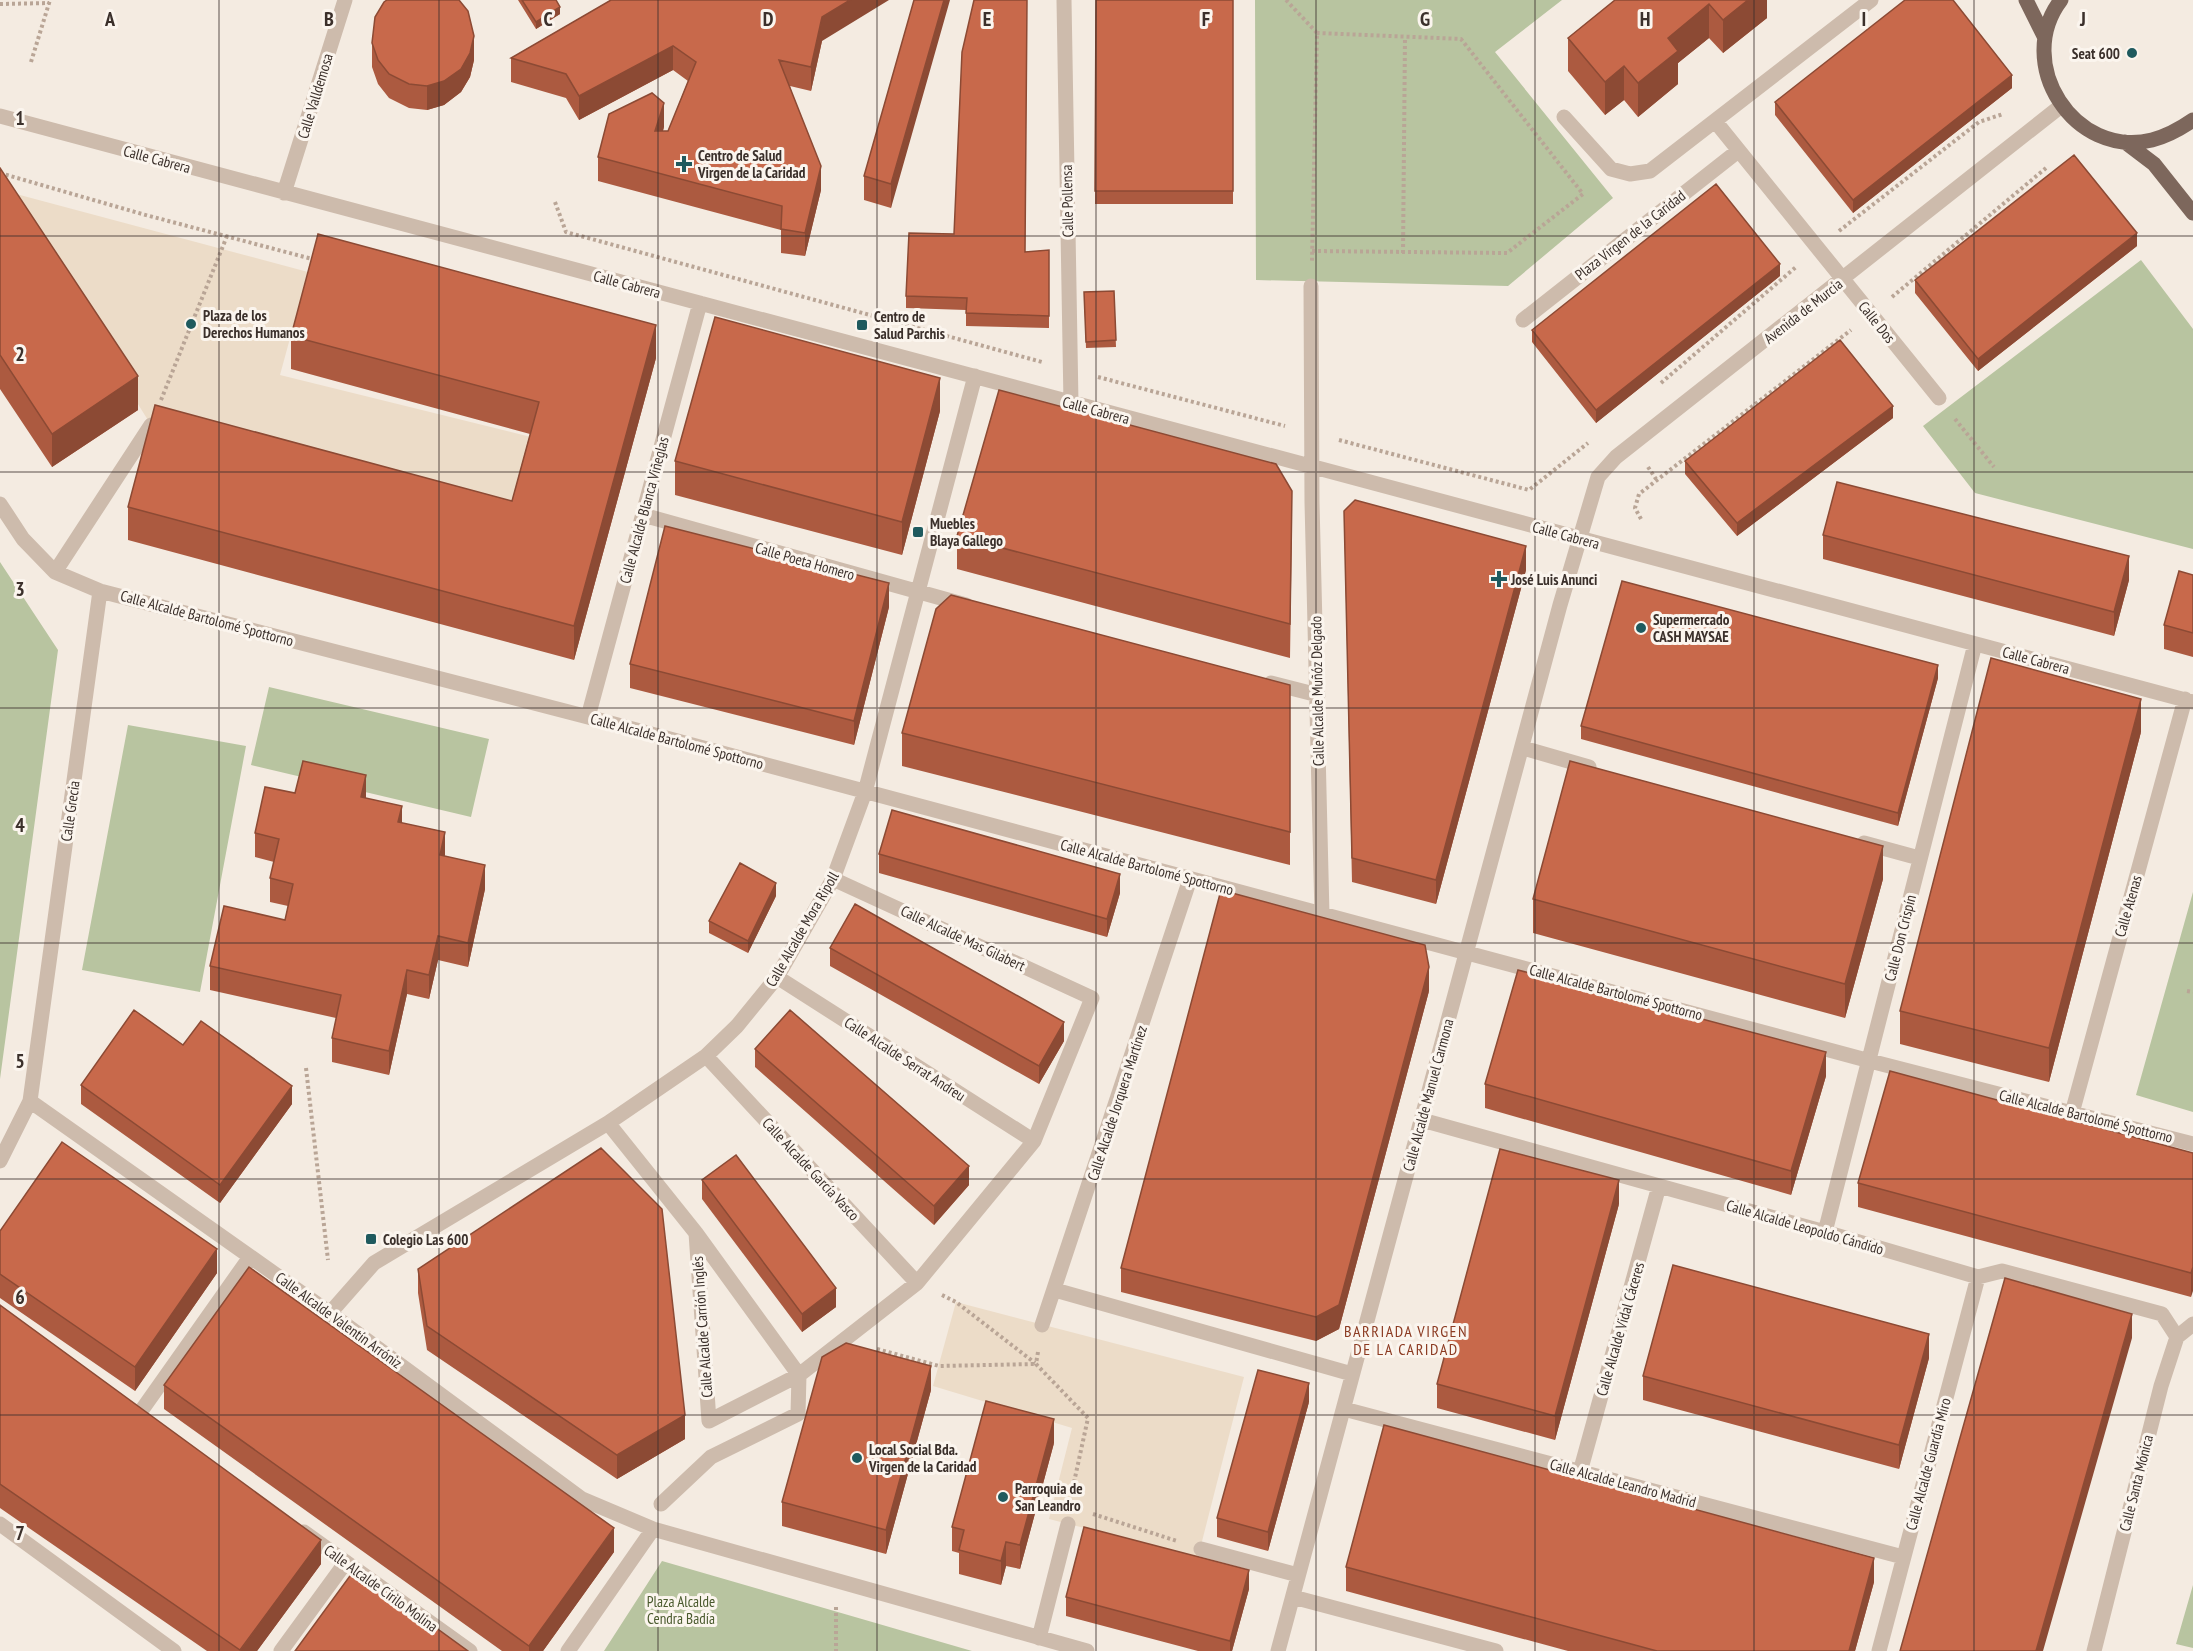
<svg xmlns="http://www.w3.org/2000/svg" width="2193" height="1651" font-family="'PT Sans Narrow',sans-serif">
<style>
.green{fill:#b8c4a0}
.plaza{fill:#ecdcc8}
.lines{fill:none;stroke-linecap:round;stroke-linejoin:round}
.path{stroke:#b9a596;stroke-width:4;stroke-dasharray:3 3;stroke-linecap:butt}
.minor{stroke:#cdbbac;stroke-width:15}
.major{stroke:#7d675c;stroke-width:15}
.wall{fill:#ac5a40}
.shaded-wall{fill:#8c4a34}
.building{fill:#c8694b;stroke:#8c4a34;stroke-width:1.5}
.grid{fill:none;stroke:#3b302b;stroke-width:1.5;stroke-opacity:0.55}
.poi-dot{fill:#1f5a5e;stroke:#fbf5ee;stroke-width:2}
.labels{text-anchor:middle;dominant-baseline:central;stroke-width:6;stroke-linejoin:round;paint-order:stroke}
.poi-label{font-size:15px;font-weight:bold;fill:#3b302b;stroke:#fbf5ee;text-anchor:start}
.street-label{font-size:15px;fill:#3b302b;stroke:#fbf5ee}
.park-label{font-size:15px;fill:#4a5a2e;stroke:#fbf5ee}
.neighbourhood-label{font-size:16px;letter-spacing:1.5px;fill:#8c3b22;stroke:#fbf5ee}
.grid-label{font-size:20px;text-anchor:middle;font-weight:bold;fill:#3b302b;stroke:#fbf5ee;stroke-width:6;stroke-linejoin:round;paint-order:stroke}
</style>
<rect width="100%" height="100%" fill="#f4ebe1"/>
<path class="green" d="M1255,0h307l-67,52 118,146 -105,88 -252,-6z
M2141,260l52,69v220l-218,-56 -52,-67z
M0,562l58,88 -58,429z
M269,687l220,52 -18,78 -220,-52z
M128,725l118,21 -46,246 -118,-22z
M2193,892v220l-57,-17z
M662,1561l310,90h-368z
M2193,1585v63l-17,-4z"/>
<path class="plaza" d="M5,191l303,81 -28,103 255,63 -25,92 -359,-105z
M956,1302l288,75 -46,180 -149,-38 23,-91 -139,-42z"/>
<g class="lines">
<path class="path" d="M1286,0l31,33 -5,228
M0,4l49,-1
M31,62l19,-62
M0,173l142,41 174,46
M555,202l11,30 476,130
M1839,231l140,-109 24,-8
M1312,251l195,2 76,-59 -122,-155 -144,-6
M1403,253l2,-216
M1892,297l154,-129
M1098,377l187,49
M1661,383l135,-116
M161,400l66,-164
M1955,419l39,48
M1339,440l190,50 59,-47
M1648,467l8,12
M1641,519l-6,-11 4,-14 212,-164
M2187,991l6,1
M306,1068l22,192
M942,1295l14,7 79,61
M877,1349l62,17 97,-2
M1038,1352l-2,12 52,54 -17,78
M1093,1514l84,27
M836,1607v44"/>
<path class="minor" d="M1064,0l7,403
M0,116l2193,586
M1564,117l47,52 19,5 20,-3 221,-171
M1715,121l224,277
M284,193l61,-193
M1311,286l1,216 10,413
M1523,320l215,-169
M0,504l23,35 32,33 45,19 488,126 1282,344 323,83
M643,515l323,90
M55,572l96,-147
M1271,683l47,12
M588,717l112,-414
M1523,748l66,19
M1864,843l55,15
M777,977l257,164
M706,1056l211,227
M30,1101l300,212 252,186 71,30 434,122
M2072,1113l113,-414
M1422,1120l403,112 153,45 24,-6 160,43 15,23
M608,1123l88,110 13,188 90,-46 118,-92 117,-142 58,-143 -259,-119
M0,1161l30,-60 70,-510
M1825,1232l150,-588
M1055,1290l297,84
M330,1313l44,-50 234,-140 98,-67 31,-30 40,-49 56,-98 32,-87 110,-416
M1042,1325l148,-446
M1344,1409l559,148
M139,1414l111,-157
M1580,1472l79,-286
M661,1504l50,-47 87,-43 1,-39 -103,-142
M0,1524l174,127
M304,1532l166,119
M1201,1549l97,26
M1293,1597l203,54
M1039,1638l29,-114
M281,1651l65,-89
M568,1651l85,-122
M1278,1651l282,-1046 38,-128 18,-20 445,-351
M1879,1651l99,-374
M2094,1651l67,-265 16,-49 16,-13"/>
<path class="major" d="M2026,0l18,36
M2061,0c-48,63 13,159 91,140 16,-4 28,-11 41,-20
M2125,142l29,22 39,49"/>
</g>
<path class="wall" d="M518,0h38l4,14 -24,15z
M611,0l211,41 -11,50 -21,-5 31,104 -16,66 -24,-3v-23l-183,-49v-24l66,-30 -1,4h5l20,-50 -15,-11 -94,50 -13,-22 -55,-16v-24z
M914,0l-23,208 -27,-8v-24z
M1096,0h137v204h-138z
M1615,0h152v18l-44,35 -14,-15 -31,25v21l-40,33 -14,-17 -19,15 -37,-44v-33z
M372,43l102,17 -4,17 -9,15 -17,13 -17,5 -18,-2 -20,-10 -11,-14 -6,-17z
M2012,88l-159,125 -78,-98v-13z
M0,168l138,242 -86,57 -52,-78z
M2137,246l-159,125 -63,-78v-13z
M1049,250v78l-83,-2v-16l-60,-2v-12l119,-44z
M1780,276l-184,147 -64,-81v-12z
M1114,291l2,56 -30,1 -2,-56z
M291,336l365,22 -82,302 -446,-120v-33l384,-6 18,-67 -239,-65z
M940,411l-38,144 -227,-60v-34z
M1893,418l-156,118 -52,-62v-13z
M1344,511l182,59 -90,334 -84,-22z
M1292,525l-2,133 -333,-89v-33z
M1823,535l306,45 -15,56 -291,-77z
M2193,575v82l-29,-8v-24z
M889,607l-35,138 -224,-57v-24z
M1938,678l-40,148 -317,-87v-13z
M1290,685v180l-388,-99v-33z
M2141,732l-92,350 -149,-38v-33z
M295,793l71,5 36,25 83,66 -17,78 -30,-7 -9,39 -22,-5 -18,81 -57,-13v-24l4,-20 -126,-28v-24l75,-46 3,-14 -18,-4v-24l4,-16 -19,-5v-24z
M879,854l241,39 -13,44 -228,-64z
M1883,879l-38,139 -312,-85v-34z
M776,896l-28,57 -39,-20v-12z
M830,948l234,93 -25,43 -209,-118z
M1429,991l-90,338 -23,12 -195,-49v-24z
M755,1049l214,136 -35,40 -179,-158z
M1826,1076l-35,119 -306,-87v-24z
M81,1085l211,19 -72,99 -139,-99z
M2193,1153l-2,144 -333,-90v-24z
M702,1180l134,127 -34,25 -100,-133z
M1619,1204l-64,236 -118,-32v-24z
M0,1231l217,42 -82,118 -135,-93z
M418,1269l267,170 -68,40 -190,-129 -9,-57z
M0,1305l321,259 -64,87h-50l-207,-143z
M1929,1358l-30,111 -256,-69v-24z
M164,1385l450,167 -71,99h-41l-338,-242z
M931,1390l-45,164 -104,-28v-24z
M1309,1402l-41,149 -51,-14v-19z
M1054,1443l-34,126 -14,-3 -5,19 -42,-11v-21l-7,-2v-24z
M1346,1567l528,15 -19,69h-287l-222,-60z
M1249,1589l-17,62h-34l-132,-35v-19z"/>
<path class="shaded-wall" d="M850,0h39l-67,41 -11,50v-24l11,-50z
M944,0h6l-59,208v-24z
M1748,0h19v18l-44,35v-33z
M1709,4v34l-31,25v21l-40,33v-34l30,-45z
M560,7v7l-24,15v-7z
M474,36v24l-4,17 -9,15 -17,13 -17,5v-24z
M673,46v24l-94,50v-24z
M1624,66v34l-19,15v-33z
M2012,75v13l-159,125v-13z
M664,103v24l-9,28v-24z
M821,166v24l-16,66v-23z
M2137,233v13l-159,125v-12z
M1780,264v12l-184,147v-13z
M656,325v33l-82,302v-34z
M138,376v34l-86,57v-33z
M940,378v33l-38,144v-33z
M1893,406v12l-156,118v-13z
M1526,546v24l-90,334v-24z
M2129,556v24l-15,56v-24z
M889,583v24l-35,138v-24z
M1938,665v13l-40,148v-13z
M2141,699v33l-92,350v-34z
M366,775v24l-5,-2z
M402,806v24l-4,-8z
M445,832v24l-5,-1z
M1883,846v33l-38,139v-34z
M485,865v24l-17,78v-24z
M1120,874v19l-13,44v-18z
M776,883v13l-28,57v-12z
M438,936v24l-9,39v-24z
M1429,967v24l-90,338 -23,12v-24z
M407,970v24l-18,81v-24z
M1064,1022v19l-25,43v-18z
M1826,1052v24l-35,119v-24z
M292,1086v18l-72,99v-18z
M969,1166v19l-35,40v-19z
M1619,1180v24l-64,236v-24z
M217,1249v24l-82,118v-24z
M2193,1267v24l-2,6v-24z
M836,1288v19l-34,25v-18z
M2132,1314v24l-89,313h-7z
M1929,1334v24l-30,111v-24z
M931,1366v24l-45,164v-24z
M1309,1383v19l-41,149v-19z
M685,1415v24l-68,40v-24z
M1054,1419v24l-34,126v-24z
M614,1528v24l-71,99h-14v-5z
M321,1540v24l-64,87h-17z
M1006,1542v24l-5,19v-24z
M1874,1558v24l-19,69h-6z
M1249,1570v19l-17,62h-2v-10z"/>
<path class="building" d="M387,0h72l9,11 6,25 -4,17 -9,16 -17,12 -17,5 -18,-2 -20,-10 -11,-14 -6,-17 3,-26 9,-15z
M522,0h34l4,7 -24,15z
M611,0h239l-28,17 -11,50 -32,-7 42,106 -16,67 -24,-4 1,-23 -184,-49 11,-43 43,-21 12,10 -9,28h13l28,-69 -23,-16 -94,50 -13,-22 -55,-16z
M914,0h30l-53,184 -27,-8z
M974,0h53l-2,252 24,-2v66l-83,-3 1,-15 -61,-2 3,-63 45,1 8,-182z
M1096,0h137v191h-138z
M1615,0h133l-25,20 -14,-16 -41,34 10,13 -40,32 -14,-17 -19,16 -37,-44z
M1905,0h48l59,75 -159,125 -78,-98z
M2074,155l63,78 -159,126 -63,-79z
M0,168l138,208 -86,58 -52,-79z
M1716,184l64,80 -184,146 -64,-80z
M318,234l338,91 -82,301 -446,-119 27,-102 357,96 27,-99 -248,-66z
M1114,291l2,49 -30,2 -2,-50z
M715,317l225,61 -38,144 -227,-61z
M1840,340l53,66 -156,117 -52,-62z
M999,390l277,74 16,27 -2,133 -333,-88z
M1837,482l292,74 -15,56 -291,-77z
M1355,500l171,46 -90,334 -84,-22 -8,-347z
M665,526l224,57 -35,138 -224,-57z
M2179,571l14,4v58l-29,-8z
M1622,581l316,84 -40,148 -317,-87z
M951,595l339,90v147l-388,-99 34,-124z
M1991,658l150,41 -92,349 -149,-37z
M303,761l63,14 -5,22 41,9 -4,16 47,10 -5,23 45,10 -17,78 -30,-7 -9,39 -22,-5 -18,81 -57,-13 9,-43 -131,-29 14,-60 61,14 8,-36 -23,-6 9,-39 -24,-6 10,-46 30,6z
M1570,761l313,85 -38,138 -312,-85z
M892,810l228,64 -13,45 -228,-65z
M740,863l36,20 -28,58 -39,-20z
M1221,890l204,55 4,22 -90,338 -23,12 -195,-49z
M855,904l209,118 -25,44 -209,-118z
M1518,970l308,82 -35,119 -306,-87z
M134,1010l49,35 18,-24 91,65 -72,99 -139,-100z
M790,1010l179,156 -35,40 -179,-157z
M1890,1071l303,82v114l-2,6 -333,-90z
M62,1142l155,107 -82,118 -135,-93v-43z
M601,1148l61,61 23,206 -68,40 -190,-129 -9,-57z
M1500,1149l119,31 -64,236 -118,-32z
M736,1155l100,133 -34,26 -100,-134z
M1673,1265l256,69 -30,111 -256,-69z
M249,1267l365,261 -85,118 -365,-261z
M2005,1278l127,36 -96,337h-136z
M0,1305l321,235 -81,110 -240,-166z
M846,1343l85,23 -45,164 -104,-28 40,-145z
M1258,1370l51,13 -41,149 -51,-14z
M986,1401l68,18 -34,126 -14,-3 -5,19 -42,-11 5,-20 -12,-3z
M1384,1425l490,133 -25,93h-192l-311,-84z
M1084,1527l165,43 -19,71 -164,-44z
M355,1569l113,82h-173z"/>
<path class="grid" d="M219,0v1651M439,0v1651M658,0v1651M877,0v1651M1096,0v1651M1316,0v1651M1535,0v1651M1754,0v1651M1974,0v1651M0,236h2193M0,472h2193M0,708h2193M0,943h2193M0,1179h2193M0,1415h2193"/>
<g class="poi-dot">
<circle cx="2132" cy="53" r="6"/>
<path d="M681 155h6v6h6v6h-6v6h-6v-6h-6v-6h6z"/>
<circle cx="191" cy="324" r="6"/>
<rect x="856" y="319" width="12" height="12" rx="3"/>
<rect x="912" y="526" width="12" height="12" rx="3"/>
<path d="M1496 570h6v6h6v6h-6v6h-6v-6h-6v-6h6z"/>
<circle cx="1641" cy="628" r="6"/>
<rect x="365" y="1233" width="12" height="12" rx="3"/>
<circle cx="857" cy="1458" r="6"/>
<circle cx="1003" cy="1497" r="6"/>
</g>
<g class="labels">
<g class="poi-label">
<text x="2120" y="53" text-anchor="end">Seat 600</text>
<text x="698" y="155">Centro de Salud<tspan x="698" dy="17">Virgen de la Caridad</tspan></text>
<text x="203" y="315">Plaza de los<tspan x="203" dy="17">Derechos Humanos</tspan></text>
<text x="874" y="316">Centro de<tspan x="874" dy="17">Salud Parchis</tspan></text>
<text x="930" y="523">Muebles<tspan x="930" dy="17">Blaya Gallego</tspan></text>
<text x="1511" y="579">José Luis Anunci</text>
<text x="1653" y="619">Supermercado<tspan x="1653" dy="17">CASH MAYSAE</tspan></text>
<text x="383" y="1239">Colegio Las 600</text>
<text x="869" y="1449">Local Social Bda.<tspan x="869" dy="17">Virgen de la Caridad</tspan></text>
<text x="1015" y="1488">Parroquia de<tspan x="1015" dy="17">San Leandro</tspan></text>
</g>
<g class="street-label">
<text transform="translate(315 96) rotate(-73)">Calle Valldemosa</text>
<text transform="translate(157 159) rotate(15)">Calle Cabrera</text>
<text transform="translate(1067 201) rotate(-91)">Calle Pollensa</text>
<text transform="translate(1630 235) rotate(-38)">Plaza Virgen de la Caridad</text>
<text transform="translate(627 284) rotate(15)">Calle Cabrera</text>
<text transform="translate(1803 311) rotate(-38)">Avenida de Murcia</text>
<text transform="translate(1877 322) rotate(51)">Calle Dos</text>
<text transform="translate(1096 410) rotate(15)">Calle Cabrera</text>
<text transform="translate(644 510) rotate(-75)">Calle Alcalde Blanca Viñeglas</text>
<text transform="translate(1566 535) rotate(15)">Calle Cabrera</text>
<text transform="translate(805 561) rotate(16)">Calle Poeta Homero</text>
<text transform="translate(207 618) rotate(15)">Calle Alcalde Bartolomé Spottorno</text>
<text transform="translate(2036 660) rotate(15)">Calle Cabrera</text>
<text transform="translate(1317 691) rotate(-91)">Calle Alcalde Muñóz Delgado</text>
<text transform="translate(677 741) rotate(15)">Calle Alcalde Bartolomé Spottorno</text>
<text transform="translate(70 811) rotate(-82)">Calle Grecia</text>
<text transform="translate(1147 867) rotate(15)">Calle Alcalde Bartolomé Spottorno</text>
<text transform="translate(2128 906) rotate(-74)">Calle Atenas</text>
<text transform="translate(802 929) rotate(-60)">Calle Alcalde Mora Ripoll</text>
<text transform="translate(963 938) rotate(25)">Calle Alcalde Mas Gilabert</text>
<text transform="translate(1900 938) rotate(-76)">Calle Don Crispín</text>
<text transform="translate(1616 992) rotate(15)">Calle Alcalde Bartolomé Spottorno</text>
<text transform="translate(905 1059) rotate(33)">Calle Alcalde Serrat Andreu</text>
<text transform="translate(1428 1095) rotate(-75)">Calle Alcalde Manuel Carmona</text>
<text transform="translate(1117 1103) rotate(-72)">Calle Alcalde Jorquera Martínez</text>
<text transform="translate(2086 1116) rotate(14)">Calle Alcalde Bartolomé Spottorno</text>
<text transform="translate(811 1169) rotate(47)">Calle Alcalde García Vasco</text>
<text transform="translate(1805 1227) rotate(16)">Calle Alcalde Leopoldo Cándido</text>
<text transform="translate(339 1320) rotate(36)">Calle Alcalde Valentín Arróniz</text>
<text transform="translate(702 1327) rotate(-94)">Calle Alcalde Carrión Inglés</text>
<text transform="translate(1620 1329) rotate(-74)">Calle Alcalde Vidal Cáceres</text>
<text transform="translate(1928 1464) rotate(-75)">Calle Alcalde Guardia Miro</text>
<text transform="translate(1623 1483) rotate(15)">Calle Alcalde Leandro Madrid</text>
<text transform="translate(2136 1483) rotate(-76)">Calle Santa Mónica</text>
<text transform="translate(381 1588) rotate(36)">Calle Alcalde Cirilo Molina</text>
</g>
<g class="park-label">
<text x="681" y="1601">Plaza Alcalde<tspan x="681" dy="17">Cendra Badía</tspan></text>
</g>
<g class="neighbourhood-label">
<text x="1406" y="1331">BARRIADA VIRGEN<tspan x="1406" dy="18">DE LA CARIDAD</tspan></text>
</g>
</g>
<g class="grid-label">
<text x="110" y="26">A</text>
<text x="329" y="26">B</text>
<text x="548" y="26">C</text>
<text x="768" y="26">D</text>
<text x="987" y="26">E</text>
<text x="1206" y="26">F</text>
<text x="1425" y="26">G</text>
<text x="1645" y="26">H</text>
<text x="1864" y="26">I</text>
<text x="2083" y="26">J</text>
<text x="20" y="125">1</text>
<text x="20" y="361">2</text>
<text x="20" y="596">3</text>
<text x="20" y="832">4</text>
<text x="20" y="1068">5</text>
<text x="20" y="1304">6</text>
<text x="20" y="1540">7</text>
</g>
</svg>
